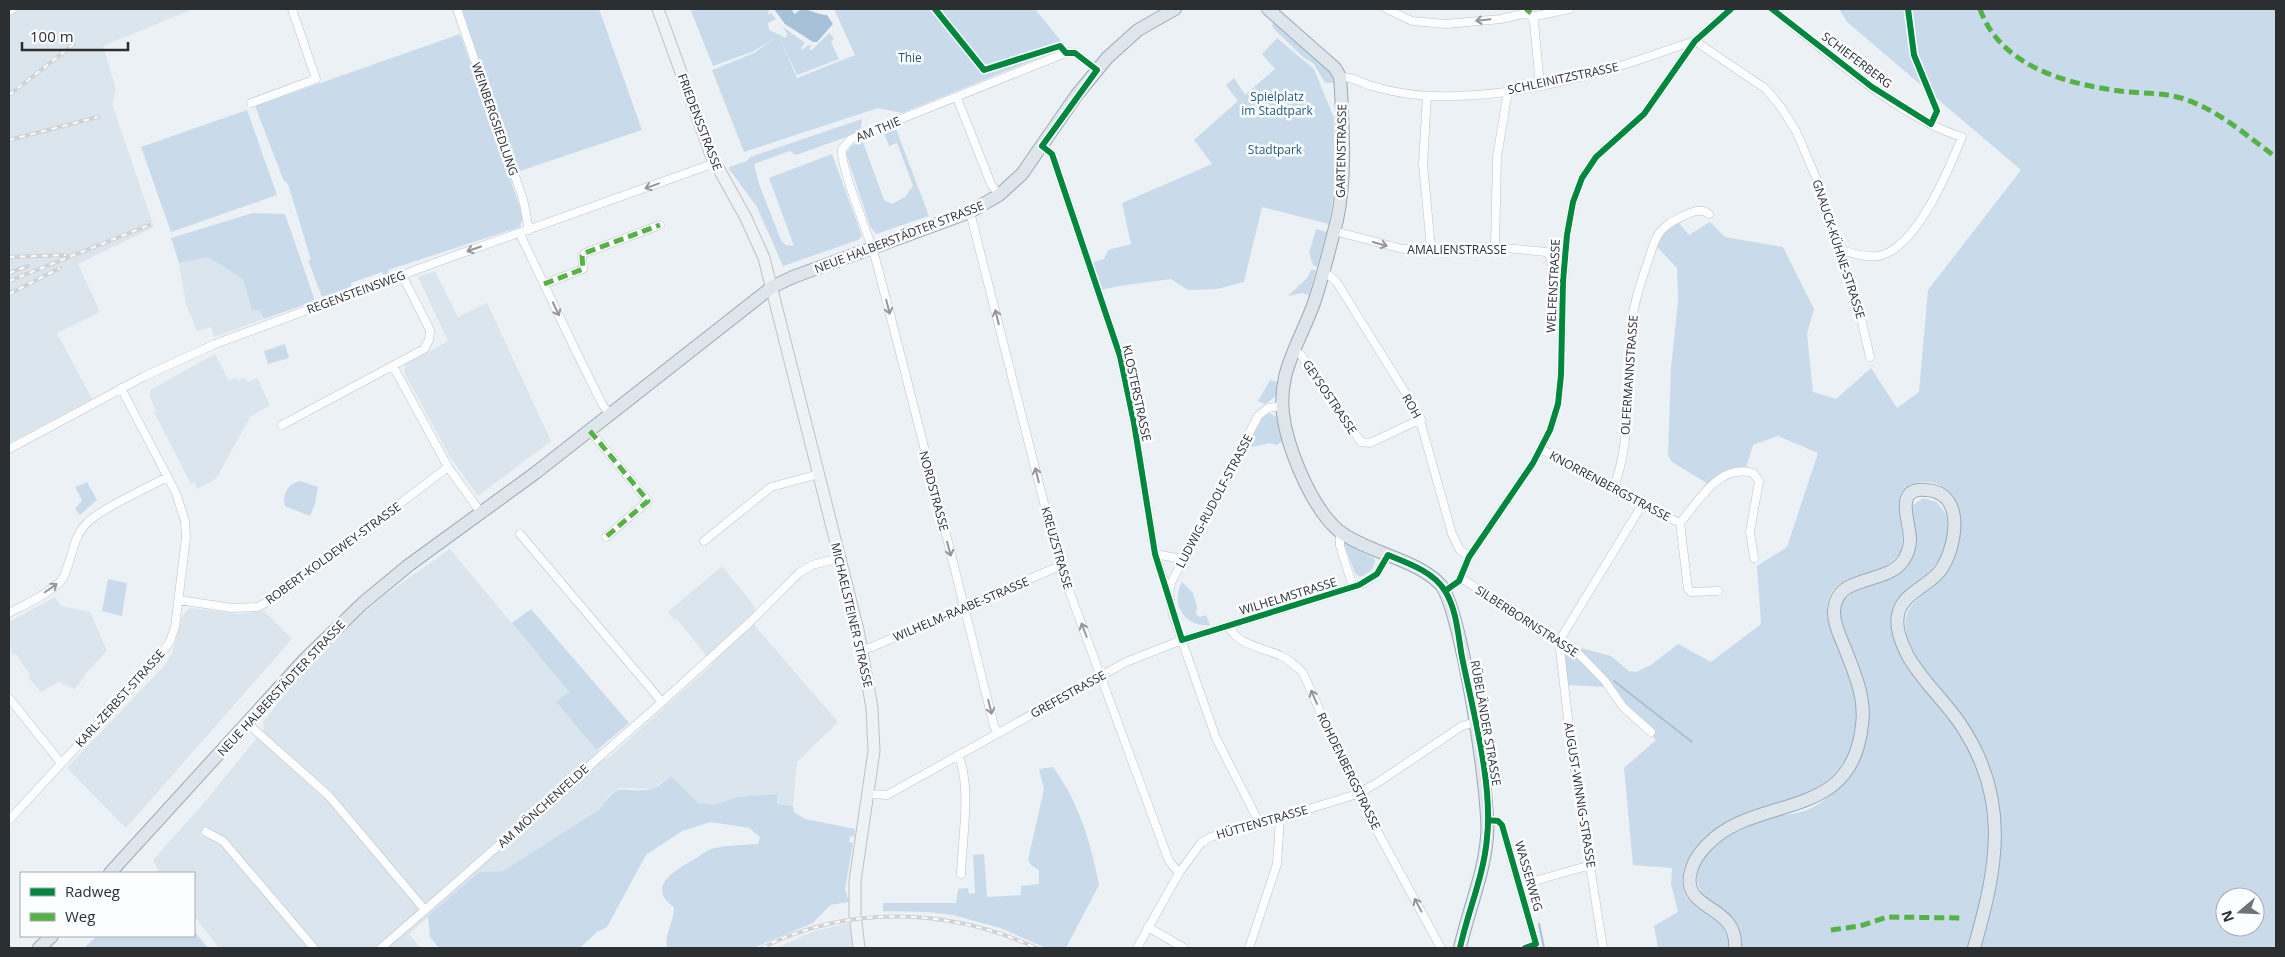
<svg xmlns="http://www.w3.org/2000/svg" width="2285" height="957" font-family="'Open Sans',sans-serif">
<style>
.built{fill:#dbe5ee}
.green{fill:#c9dbea;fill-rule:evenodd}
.water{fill:#a6c1d8}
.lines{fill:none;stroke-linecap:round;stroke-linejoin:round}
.stream{stroke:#a6c1d8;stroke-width:2}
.street-casing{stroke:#bec2c5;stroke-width:9}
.secondary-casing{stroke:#bec2c5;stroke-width:13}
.primary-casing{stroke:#9ba9b4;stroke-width:14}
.street{stroke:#fcfdfe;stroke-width:8}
.secondary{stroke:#edf2f4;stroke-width:11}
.primary{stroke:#dee6ec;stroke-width:12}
.rail-casing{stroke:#d0d2d3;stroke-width:4}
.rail{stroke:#fbfdff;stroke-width:2;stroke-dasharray:5.5;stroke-linecap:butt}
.quiet{stroke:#56b246;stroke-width:5;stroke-dasharray:10 5;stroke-linecap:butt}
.cycleway-casing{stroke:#fbfdff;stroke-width:9}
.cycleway{stroke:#00873e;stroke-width:6}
.oneway{stroke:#949698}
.labels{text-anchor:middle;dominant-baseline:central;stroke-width:5;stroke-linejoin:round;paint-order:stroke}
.park-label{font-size:12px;fill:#1e5882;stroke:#fbfdff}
.street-label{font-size:12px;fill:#2c2f32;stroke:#fbfdff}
</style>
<rect width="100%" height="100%" fill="#ecf1f5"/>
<path class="built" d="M9,9h184l-90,37 13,44 -4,14 42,123 -76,37 22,48 -43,21 35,66 -83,44z
M208,257l35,22 9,30 8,1 4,9 -50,18 -3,-10 -14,4 -11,-27 -7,-41z
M435,271l23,46 29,-14 64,138 -73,55 -28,-39 -46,-85 2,-8 42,-23 -30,-64z
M215,354l14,27 7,-4 2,3 6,-2 4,4 9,-4 13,27 -20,12 -34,62 -19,10 -3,-7 -3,2 -37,-72 2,-2 -6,-13v-7z
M450,549l119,143 -12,11 49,57 107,-96 -36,-45 -3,1 -6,-8 54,-46 33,41v6l-5,5 5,8 83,96 -41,40 -4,44 -16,-2 1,-9 -41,2 -23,8 -16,-2 -27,-27 -19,13 -31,-1 -12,7 -9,14 -97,62 -24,1 -70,62 12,14h-202l-25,-32v-43h-35l-6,-13 51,-57 60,-74 -1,-7 37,-47 40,-42 45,-38z
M55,597l6,9 29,6 17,39 -19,20 -13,18 -17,-7 -17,10 -13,-15 2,-2 -14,-21 -3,1 -3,-4 2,-2 -3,-5v-22z
M190,608l49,6 25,-3 28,28 -166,189 -59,-60 98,-103 7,-12 11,-38z
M852,922l4,26h-80l39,-17z"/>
<path class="green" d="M462,9h137l43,121 -125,42z
M696,9h73l-1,6 3,-2 5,6 -8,4 1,7 17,8 1,-4 -4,-7 22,16 -4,5 1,2 6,-5 3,1 -2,3 3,1 17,-17 5,5 -3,4 8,17 -42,16 -17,-36 17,39 58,-23 -21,-46h201l31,38 -164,66 -24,-5 -134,44 -32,-82 42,-17 21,-15 -21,13 -41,15 -22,-55z
M1839,9h437v939h-297c13,-44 26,-86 21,-133 -1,-7 -2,-16 -4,-23 -6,-12 -15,-24 -21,-36 -20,-34 -43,-67 -60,-102 -6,-12 -13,-26 -8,-40 7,-18 29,-26 40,-42 18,-27 22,-91 -23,-90 -47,2 -11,52 -25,72 -17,26 -68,14 -72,53 -1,12 5,23 9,34 11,27 25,55 20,85 -16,94 -106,62 -156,118 -7,9 -16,18 -17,30 -7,44 46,33 46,74h-71l-4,-22 24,-14 -7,-28 1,-16 -39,-3 -9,-97 32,-28 -52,-53 -36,-2 -4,-29 13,-9 34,9 18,15 7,1 15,-7 27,-21 33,18 50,-38 -4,-58 30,-19 31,-94 -40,-17 -25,9 -7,23h-14l-24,16 -36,-22 -4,-7 3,-87 7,-67 -1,-33 -21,-22 4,-10 18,-14 11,13 21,-13 15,15 58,10 31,62 -7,25 6,58 23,7 35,-31 26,40 22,-16 9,-102 93,-120 -174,-148zM2225,897h30v30h-30z
M1273,21l54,46 9,14 -2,2h-9l-11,-19 -11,-7 -28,-27 -3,-4z
M460,34l29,80v11l4,2 30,90 -3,10 -132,43 1,4 -5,2 -2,-4 -31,11 1,4 -30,10 -14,-37h3l-23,-76 -5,-5 -28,-73z
M1277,38l37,31 20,49v72l-5,34 -67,-17 -18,75 -27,7 -29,1 -17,-11 -52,7 -18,4 -10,-27 13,-4 4,-9 23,-6 -9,-41 90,-39 -18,-24 44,-39 -12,-16 8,-7 11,17 30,-26 -13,-15z
M247,110l30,85 -106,37 -30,-85z
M862,119l-1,9 -9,7 -56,20 -6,-4 -36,13 5,20 22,56 5,5 8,1 -25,-68 63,-24 30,82 -4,4 -75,26 -26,-59 -28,-38v-2l18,-6 3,-4z
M895,126l34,90 -53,18 -6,-8 -24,-73 6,-8 11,-3 21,58 8,4 13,-7 8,-11 -16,-43 -8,3 -6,-15z
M253,213l32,1 30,87 -51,18 -4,-9h-8l-9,-31 -35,-22 -29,6 -8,-25z
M1316,229l11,3 -10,35 -4,-2 -4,-12z
M1311,270h5l-7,25 -7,-2 -14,3 19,-18z
M285,344l4,14 -21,6 -4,-13z
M1270,380l7,2 -1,14 -11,8 -7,-3z
M1270,413l9,6 6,20 -8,6 -7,-2 -18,4 -3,-4 14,-26z
M300,481l18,6 -3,17 -5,12 -25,-10c-3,-11 3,-23 15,-25z
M87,482l10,18 -17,15 -5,-6 7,-9 -7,-13z
M1923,498l14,4 9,12 2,15 -1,10 -6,18 -10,14 -35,32 -3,5 -2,19 5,16 63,87 19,38 10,41 1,58 -21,81h-226c-1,-10 -2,-19 -8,-28 -13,-19 -45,-22 -35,-52 11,-32 53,-46 83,-53 7,-1 15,-1 22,-4 15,-5 26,-15 36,-27 6,-6 10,-15 14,-22 26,-43 11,-73 -5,-115 -4,-11 -11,-24 -9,-37 5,-30 59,-19 73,-53 7,-18 -3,-34 0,-52z
M1343,542l32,17c0,10 -7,15 -15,18l-5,-4z
M108,579l19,4 -5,33 -20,-5z
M1182,582l11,11 4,14 -1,7 4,3 6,-2 4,10c-26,3 -40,-22 -28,-43z
M531,609l98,114 -32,27 -41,-48 13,-10 -57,-69z
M1053,767c26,35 38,76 46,118l-33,63h-20l-46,-20 -47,-13 -25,-3 -45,-1v-8h73l2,-14 10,-1 1,6 6,-1 -2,-38 11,-1 3,43 34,-2v-9l18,-2v-14l-7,-4 -4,-6 16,-71 -5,-20z
M671,776l27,27 16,2 23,-8 41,-3 -1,10 16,2 1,6 11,7 50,10 -1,8 -4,-1 -1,6 4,1 -8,46 4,13 -19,3 -17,18 -60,25h-86c-3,-13 7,-27 7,-41 -29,-20 1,-37 21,-48 6,-4 13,-10 20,-11 14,-3 29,-3 43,-4l2,-7 -11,-9 -38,-6 -29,9 -36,24 -39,72 -10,5 -17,16h-141l-9,-11 -2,-21 51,-44 24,-1 97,-62c21,-31 23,-14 51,-20 7,-1 14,-9 20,-13z
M194,931l14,17h-124l13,-12h97z"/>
<path class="water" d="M774,9h20l-2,2 3,3 6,-5c9,0 16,6 26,6l6,9 -16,18h-4l-28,-18z"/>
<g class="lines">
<path class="stream" d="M1614,681l78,61
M1539,924l5,24"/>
<g class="street-casing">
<path id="street" d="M457,9l66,190 6,31
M1387,9l25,12 34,3 55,-5 21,-5 14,2 33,-7
M1772,9c54,42 125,108 190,128 -13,32 -46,113 -84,119 -12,2 -26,-3 -37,-6
M9,11l4,-2
M1529,11l5,11 6,63
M1695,41l71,48 14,17 16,25 27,63 9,36 26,75 12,52
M1340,77c12,-1 21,6 32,9 26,8 56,11 83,10 57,-1 117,-15 171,-32 23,-7 46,-16 69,-23
M1427,96l-4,68 8,84
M957,98l34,86 8,11
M251,103l65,-24 -24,-70
M1042,146l10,8 68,202 14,67 21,131 14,41
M970,212l90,354 109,295 10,12
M1334,231l69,18 92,-2 51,5 4,4 5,21 8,4
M520,234l52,109 30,61 8,11
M1495,247l2,-90 11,-66
M1323,271l13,10 82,132 34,121 8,16 9,7
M544,284l39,-15 -1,-13 3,-3 75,-28
M1293,350l8,5 60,87 9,1 51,-24
M393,366l55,101 33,46
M282,425l142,-76 5,-9 1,-10 -28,-55
M590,431l58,70 -42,36
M9,449l134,-72 72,-33 236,-87 264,-94
M1541,449l101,56 38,18
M1613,489c19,-47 13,-102 17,-151 1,-24 8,-48 16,-71 4,-10 6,-22 12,-32 6,-10 17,-15 27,-20 10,-4 15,-7 24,-1
M1340,532v14l13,41
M520,534l142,168
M704,541l67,-54 48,-13
M1155,554l22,4 7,-1
M1461,578l116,74 28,29 18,26 28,25
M1445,591l14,-10 10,-24 64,-94 17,-33 8,-26 3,-29 2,-94 4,-46 6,-33 9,-24 14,-21 48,-43 51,-73 36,-32
M1718,591l-27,1 -3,-3 -8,-66c19,-22 39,-60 73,-50l6,8 -9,51 4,26
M179,600l53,8 26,-1 23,-13 167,-127
M9,613c13,-7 46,-22 54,-35 9,-17 9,-38 22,-53 14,-16 61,-36 82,-48
M1229,626c7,19 36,22 52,30 9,4 15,10 22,17l54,121 84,154
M1559,641l12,103 32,204
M1559,641l83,-136
M862,649l10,-2 188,-81
M9,698l52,65
M247,723l82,73 96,114 237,-208 88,-80 49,-49 13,-8 28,-7
M998,733l-4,-7c-39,-155 -77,-311 -118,-465 -6,-25 -36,-92 -34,-112l9,-10 217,-87 7,1 22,17
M958,755c14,29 4,86 3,119
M868,794l19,1 239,-133 56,-22 183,-57 12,-9 11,-19
M9,820l149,-161 12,-18 5,-14 11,-90 -1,-16 -9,-28 -55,-105
M1488,820l10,1 4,4 35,123
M1259,822l-43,-84 -43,-123 -4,-20 2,-12 87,-167 10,-8 13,-2
M206,832l17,9 91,107
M1520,885l71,-20
M1148,927l36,21
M381,948l44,-38
M1137,948l42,-75 22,-30 10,-6 36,-12 33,-7 77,-24 20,-11 85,-57 13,-4
M1249,948l28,-84 3,-46
M1525,948l11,-4"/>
</g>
<g class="secondary-casing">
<path id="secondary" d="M658,9l53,146 35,63 18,40 94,372 14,78 2,43 -19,130v33l4,34"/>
</g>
<g class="primary-casing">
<path id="primary" d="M1268,9l67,59 5,9 1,14c2,41 5,88 -4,129 -7,27 -14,56 -23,83 -16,44 -40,73 -29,123 7,32 28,83 54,105 10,8 22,13 34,18 23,10 49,17 67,35 21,22 51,218 47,253 -3,38 -19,74 -27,111
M110,873l195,-214 58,-56 46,-38 125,-91 238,-187 21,-10 177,-65 29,-17 23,-21 54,-78 31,-38 31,-28 37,-21
M39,948l13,-12
M1735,948c3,-44 -51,-36 -45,-73 2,-12 9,-22 17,-30 49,-52 145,-21 155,-120 4,-28 -8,-53 -18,-79 -4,-10 -10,-21 -10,-33 0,-40 51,-27 69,-52 4,-6 7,-14 7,-22 0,-17 -17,-52 16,-49 41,2 30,59 14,81 -12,15 -35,22 -41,40 -5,15 2,31 9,45 14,25 37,45 53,69 50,75 36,143 13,223"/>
</g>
<use href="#street" class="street"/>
<use href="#secondary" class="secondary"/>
<use href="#primary" class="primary"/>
<g class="rail-casing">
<path id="rail" d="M9,95l65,-51
M9,140l89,-23
M9,257l57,-2
M9,273l19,-7
M9,281l140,-56
M9,294l51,-26
M762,948c86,-44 188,-40 274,0"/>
</g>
<use href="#rail" class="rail"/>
<path class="quiet" d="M1526,9l5,4
M1980,9c20,57 86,75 140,82 22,3 46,1 67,9 34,12 61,37 89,57
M544,284l39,-15 -1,-13 3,-3 75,-28
M590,431l58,70 -42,36
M1831,930l29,-4 27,-9 75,1"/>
<g class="cycleway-casing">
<path id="cycleway" d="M935,9l49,61 76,-24 6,7h9l22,17 -55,76 10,8 68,202 14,67 21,131 27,86 177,-55 18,-11 11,-19c20,8 46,17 57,36 12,19 13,45 17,66 11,55 31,126 25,181 -3,37 -19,73 -27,110
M1772,9l100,78 59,37 6,-13 -23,-56 -6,-46
M1445,591l14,-10 10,-24 64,-94 17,-33 8,-26 3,-29 2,-94 4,-46 6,-33 9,-24 14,-21 48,-43 51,-73 36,-32
M1488,820l10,1 4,4 34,119 -11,4"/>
</g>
<use href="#cycleway" class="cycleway"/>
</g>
<defs><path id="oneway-shaft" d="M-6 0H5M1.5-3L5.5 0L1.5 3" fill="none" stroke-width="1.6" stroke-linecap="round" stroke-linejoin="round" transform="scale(1.25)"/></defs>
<g class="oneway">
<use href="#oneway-shaft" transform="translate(1483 20) rotate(174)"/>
<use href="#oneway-shaft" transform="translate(652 186) rotate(160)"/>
<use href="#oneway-shaft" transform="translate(1380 244) rotate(16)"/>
<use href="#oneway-shaft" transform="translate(474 249) rotate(161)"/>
<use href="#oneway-shaft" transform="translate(888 307) rotate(76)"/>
<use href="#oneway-shaft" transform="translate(556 309) rotate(65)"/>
<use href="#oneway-shaft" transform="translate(997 317) rotate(-104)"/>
<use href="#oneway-shaft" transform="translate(1037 475) rotate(-104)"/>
<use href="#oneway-shaft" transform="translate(949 549) rotate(75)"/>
<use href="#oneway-shaft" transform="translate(51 588) rotate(-35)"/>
<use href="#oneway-shaft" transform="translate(1084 630) rotate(-111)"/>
<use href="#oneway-shaft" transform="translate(1314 697) rotate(-114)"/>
<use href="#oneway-shaft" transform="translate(990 707) rotate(76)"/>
<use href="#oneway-shaft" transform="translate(1418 905) rotate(-118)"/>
</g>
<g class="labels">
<g class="park-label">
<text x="910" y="57">Thie</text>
<text x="1277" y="96">Spielplatz<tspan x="1277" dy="14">im Stadtpark</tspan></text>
<text x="1275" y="149">Stadtpark</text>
</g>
<g class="street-label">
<text transform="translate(1857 60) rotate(37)">SCHIEFERBERG</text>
<text transform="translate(1563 78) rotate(-12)">SCHLEINITZSTRASSE</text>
<text transform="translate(495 119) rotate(71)">WEINBERGSIEDLUNG</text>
<text transform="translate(700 122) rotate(69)">FRIEDENSSTRASSE</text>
<text transform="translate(878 129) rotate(-22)">AM THIE</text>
<text transform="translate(1341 151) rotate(-89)">GARTENSTRASSE</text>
<text transform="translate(899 237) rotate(-21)">NEUE HALBERSTÄDTER STRASSE</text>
<text x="1457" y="249">AMALIENSTRASSE</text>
<text transform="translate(1839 249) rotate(72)">GNAUCK-KÜHNE-STRASSE</text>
<text transform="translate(1553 286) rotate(-87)">WELFENSTRASSE</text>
<text transform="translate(356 292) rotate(-20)">REGENSTEINSWEG</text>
<text transform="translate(1629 375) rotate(-86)">OLFERMANNSTRASSE</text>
<text transform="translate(1137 393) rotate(78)">KLOSTERSTRASSE</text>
<text transform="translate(1330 397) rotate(56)">GEYSOSTRASSE</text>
<text transform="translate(1412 406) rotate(61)">ROH</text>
<text transform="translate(1610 486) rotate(28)">KNORRENBERGSTRASSE</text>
<text transform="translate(934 491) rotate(75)">NORDSTRASSE</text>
<text transform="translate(1214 501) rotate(-62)">LUDWIG-RUDOLF-STRASSE</text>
<text transform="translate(1057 548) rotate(74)">KREUZSTRASSE</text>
<text transform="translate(333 553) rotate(-36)">ROBERT-KOLDEWEY-STRASSE</text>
<text transform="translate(1288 596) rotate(-17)">WILHELMSTRASSE</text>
<text transform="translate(961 609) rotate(-23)">WILHELM-RAABE-STRASSE</text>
<text transform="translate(852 615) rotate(77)">MICHAELSTEINER STRASSE</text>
<text transform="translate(1527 621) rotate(33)">SILBERBORNSTRASSE</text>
<text transform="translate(281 688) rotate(-47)">NEUE HALBERSTÄDTER STRASSE</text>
<text transform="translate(1068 694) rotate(-29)">GREFESTRASSE</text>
<text transform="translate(120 698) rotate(-48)">KARL-ZERBST-STRASSE</text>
<text transform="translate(1486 723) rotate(80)">RÜBELÄNDER STRASSE</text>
<text transform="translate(1349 771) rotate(64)">ROHDENBERGSTRASSE</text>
<text transform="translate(1580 795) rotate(81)">AUGUST-WINNIG-STRASSE</text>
<text transform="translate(543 806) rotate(-42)">AM MÖNCHENFELDE</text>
<text transform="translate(1262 822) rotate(-16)">HÜTTENSTRASSE</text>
<text transform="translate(1529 876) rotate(74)">WASSERWEG</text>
</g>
</g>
<rect width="2285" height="957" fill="none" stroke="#2c2f32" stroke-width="20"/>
<rect x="20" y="872" width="175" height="65" fill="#fbfdff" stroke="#a8abad"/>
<rect x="30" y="888" width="25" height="8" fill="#00873e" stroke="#a8abad"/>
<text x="65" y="897" font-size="15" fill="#2c2f32">Radweg</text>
<rect x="30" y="913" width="25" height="8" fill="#56b246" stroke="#a8abad"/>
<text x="65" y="922" font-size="15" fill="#2c2f32">Weg</text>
<g transform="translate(2240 912) rotate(251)"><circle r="24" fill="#fbfdff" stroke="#a8abad"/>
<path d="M0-4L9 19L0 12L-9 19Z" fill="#6f7376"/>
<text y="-8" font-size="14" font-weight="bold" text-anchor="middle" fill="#2c2f32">N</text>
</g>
<path d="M22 42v8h106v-8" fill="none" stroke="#2c2f32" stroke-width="2.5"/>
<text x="30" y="42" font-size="15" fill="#2c2f32" stroke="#fbfdff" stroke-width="4" paint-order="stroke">100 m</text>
</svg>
